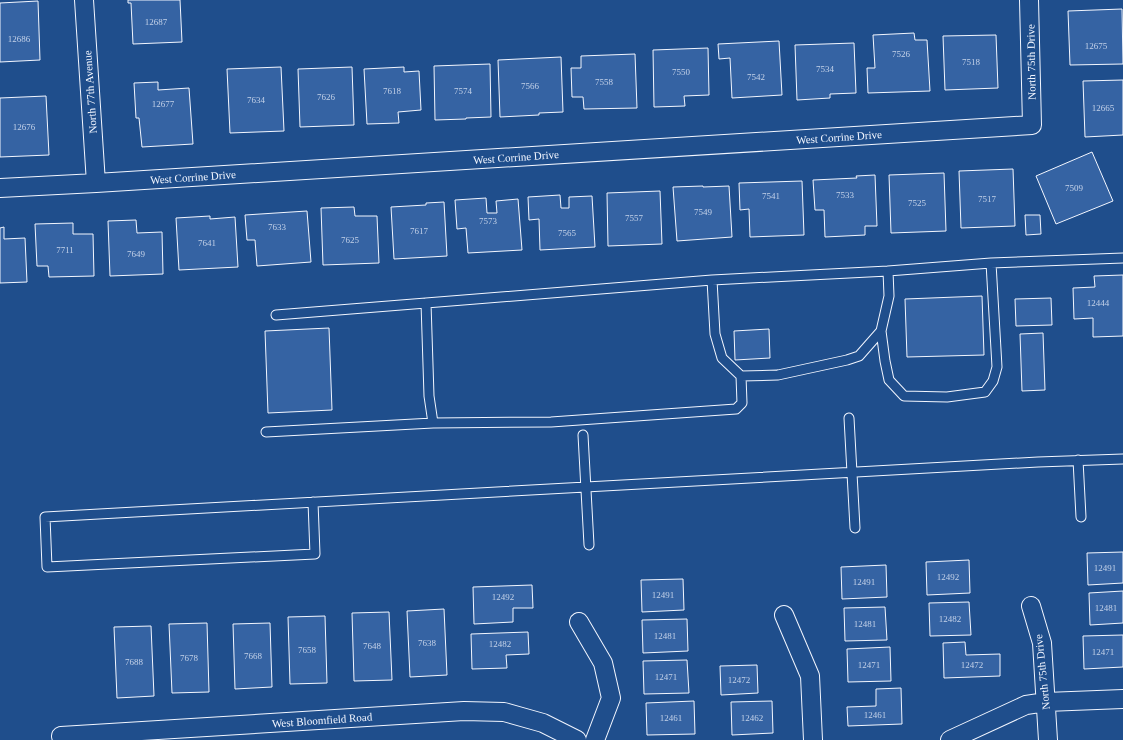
<svg xmlns="http://www.w3.org/2000/svg" width="1123" height="740" font-family="Georgia,serif">
<style>
.building{fill:#3563a3;stroke:#f2f6ff}
.lines{fill:none;stroke-linecap:round;stroke-linejoin:round}
.lane-casing{stroke:#f2f6ff;stroke-width:11}
.street-casing{stroke:#f2f6ff;stroke-width:20}
.lane{stroke:#1f4e8c;stroke-width:9}
.street{stroke:#1f4e8c;stroke-width:18}
.labels{text-anchor:middle;dominant-baseline:central;stroke-width:3;stroke-linejoin:round;paint-order:stroke}
.number-label{font-size:9px;fill:#c3d1e8}
.street-label{font-size:11px;fill:#f2f6ff;stroke:#1f4e8c}
</style>
<rect width="100%" height="100%" fill="#1f4e8c"/>
<path class="building" d="M128,0h52l2,42 -49,2 -2,-41h-3z
M38,1l2,59 -40,2v-59z
M1122,9l1,55 -53,1 -2,-54z
M914,33l1,7h12l3,51 -62,2 -1,-25h8l-2,-33z
M996,35l2,53 -53,2 -2,-54z
M779,41l3,54 -50,3 -2,-40 -11,1 -1,-15z
M854,43l2,50 -26,1v4l-33,2 -2,-55z
M708,48l1,47 -25,1 1,10 -31,1 -1,-57z
M635,54l2,54 -53,1 -1,-12h-11l-1,-29h10v-12z
M561,57l2,55 -24,1v2l-39,2 -2,-57z
M490,64l1,53 -25,1v1l-31,1 -1,-54z
M281,67l3,64 -54,2 -3,-64z
M352,67l2,58 -54,2 -2,-58z
M404,67v5l15,-1 2,39 -23,2 1,11 -32,1 -3,-55z
M1123,80v55l-38,2 -2,-56z
M158,82v8l31,-2 4,56 -51,3 -3,-29h-3l-2,-35z
M46,96l3,59 -49,2v-59z
M1092,152l21,49 -57,23 -20,-48z
M1013,169l2,57 -54,2 -2,-57z
M944,173l2,58 -55,2 -2,-58z
M875,175l2,51h-12v9l-40,2 -1,-27h-9l-2,-30 44,-2 -1,-2z
M802,181l2,54 -54,2 -1,-28 -9,1 -1,-27z
M703,186v1l26,-1 3,51 -55,4 -4,-54z
M660,191l2,53 -54,2 -1,-53z
M560,195l1,13h8v-11l23,-1 3,51 -55,3 -1,-31 -10,1 -1,-23z
M486,198l1,15h10l-1,-12 22,-2 4,51 -54,3 -2,-25 -9,1 -2,-29z
M444,202l3,54 -53,3 -3,-52 35,-2v-2z
M354,207l1,9h22l2,47 -56,2 -2,-57z
M307,211l4,51 -54,4 -2,-26h-8l-2,-25z
M1025,215h15l1,19 -15,1z
M210,216v3l25,-2 3,50 -59,3 -3,-52z
M136,220l1,13 25,-1 1,42 -53,2 -2,-55z
M73,223v11h20l1,42 -45,1 -1,-11h-11l-2,-42z
M4,227v12l21,-1 2,44 -27,1v-55z
M1123,275v61l-30,1v-19l-19,1 -1,-31 22,-1 -1,-11z
M982,296l2,59 -77,2 -2,-58z
M1051,298l1,27 -36,1 -1,-27z
M329,328l3,82 -64,3 -3,-82z
M769,329l1,29 -35,2 -1,-29z
M1043,333l2,57 -23,1 -2,-57z
M1123,552v31l-35,2 -1,-32z
M969,560l1,33 -43,2 -1,-33z
M886,565l1,32 -45,2 -1,-32z
M683,579l1,31 -42,2 -1,-32z
M532,585l1,23h-20v14l-39,2 -1,-37z
M1123,591v32l-33,2 -1,-32z
M969,602l2,33 -41,1 -1,-33z
M885,607l2,33 -42,1 -1,-33z
M444,609l3,66 -37,2 -3,-66z
M389,612l3,68 -38,1 -2,-68z
M325,616l2,67 -37,1 -2,-67z
M687,619l1,32 -45,2 -1,-33z
M207,623l2,69 -37,1 -3,-69z
M270,623l2,64 -37,2 -2,-65z
M151,626l3,70 -37,2 -3,-71z
M528,632l1,22 -23,1 1,13 -35,1 -1,-35z
M1123,635v32l-39,2 -1,-33z
M965,642l1,13 34,-1v22l-56,2 -1,-35z
M890,647l1,34 -43,1 -1,-33z
M687,660l2,33 -45,1 -1,-33z
M757,665l1,28 -37,2 -1,-29z
M901,688l1,36 -54,2 -1,-19 29,-1v-17z
M694,701l1,33 -48,1 -1,-32z
M772,701l1,32 -41,2 -1,-33z"/>
<g class="lines">
<g class="lane-casing">
<path id="lane" d="M712,280l176,-9
M276,315l150,-12
M881,331l4,30 4,19 15,16 43,1 38,-5 8,-11 4,-14 -6,-104
M741,376l1,27 -6,6 -185,13 -118,1 -4,-27 -3,-93 286,-23 3,54 7,24 19,18 37,-1 69,-15 12,-4 22,-25 8,-35 -1,-25 103,-8 132,-5
M849,418l6,110
M266,432l167,-9
M583,435l6,110
M1078,460l3,57
M313,502l2,52 -268,13 -2,-50 993,-55 85,-3"/>
</g>
<g class="street-casing">
<path id="street" d="M84,0l12,183
M0,188l96,-5 936,-58 -3,-125
M1031,606l11,37 6,97
M784,615l26,61 3,64
M579,622l24,41 8,35 -16,42
M62,740l-1,-4 403,-25 40,1 39,11 34,17
M950,740l76,-35 20,-3 77,-3"/>
</g>
<use href="#lane" class="lane"/>
<use href="#street" class="street"/>
</g>
<g class="labels">
<g class="number-label">
<text x="156" y="22">12687</text>
<text x="19" y="39">12686</text>
<text x="1096" y="46">12675</text>
<text x="901" y="54">7526</text>
<text x="971" y="62">7518</text>
<text x="825" y="69">7534</text>
<text x="681" y="72">7550</text>
<text x="756" y="77">7542</text>
<text x="604" y="82">7558</text>
<text x="530" y="86">7566</text>
<text x="392" y="91">7618</text>
<text x="463" y="91">7574</text>
<text x="326" y="97">7626</text>
<text x="256" y="100">7634</text>
<text x="163" y="104">12677</text>
<text x="1103" y="108">12665</text>
<text x="24" y="127">12676</text>
<text x="1074" y="188">7509</text>
<text x="845" y="195">7533</text>
<text x="771" y="196">7541</text>
<text x="987" y="199">7517</text>
<text x="917" y="203">7525</text>
<text x="703" y="212">7549</text>
<text x="634" y="218">7557</text>
<text x="488" y="221">7573</text>
<text x="277" y="227">7633</text>
<text x="419" y="231">7617</text>
<text x="567" y="233">7565</text>
<text x="350" y="240">7625</text>
<text x="207" y="243">7641</text>
<text x="65" y="250">7711</text>
<text x="136" y="254">7649</text>
<text x="1098" y="303">12444</text>
<text x="1105" y="568">12491</text>
<text x="948" y="577">12492</text>
<text x="864" y="582">12491</text>
<text x="663" y="595">12491</text>
<text x="503" y="597">12492</text>
<text x="1106" y="608">12481</text>
<text x="950" y="619">12482</text>
<text x="865" y="624">12481</text>
<text x="665" y="636">12481</text>
<text x="427" y="643">7638</text>
<text x="500" y="644">12482</text>
<text x="372" y="646">7648</text>
<text x="307" y="650">7658</text>
<text x="1103" y="652">12471</text>
<text x="253" y="656">7668</text>
<text x="189" y="658">7678</text>
<text x="134" y="662">7688</text>
<text x="869" y="665">12471</text>
<text x="972" y="665">12472</text>
<text x="666" y="677">12471</text>
<text x="739" y="680">12472</text>
<text x="875" y="715">12461</text>
<text x="671" y="718">12461</text>
<text x="752" y="718">12462</text>
</g>
<g class="street-label">
<text transform="translate(1031 62) rotate(-91)">North 75th Drive</text>
<text transform="translate(90 92) rotate(-94)">North 77th Avenue</text>
<text transform="translate(839 137) rotate(-4)">West Corrine Drive</text>
<text transform="translate(516 157) rotate(-4)">West Corrine Drive</text>
<text transform="translate(193 177) rotate(-4)">West Corrine Drive</text>
<text transform="translate(1042 672) rotate(-96)">North 75th Drive</text>
<text transform="translate(322 720) rotate(-4)">West Bloomfield Road</text>
</g>
</g>
</svg>
